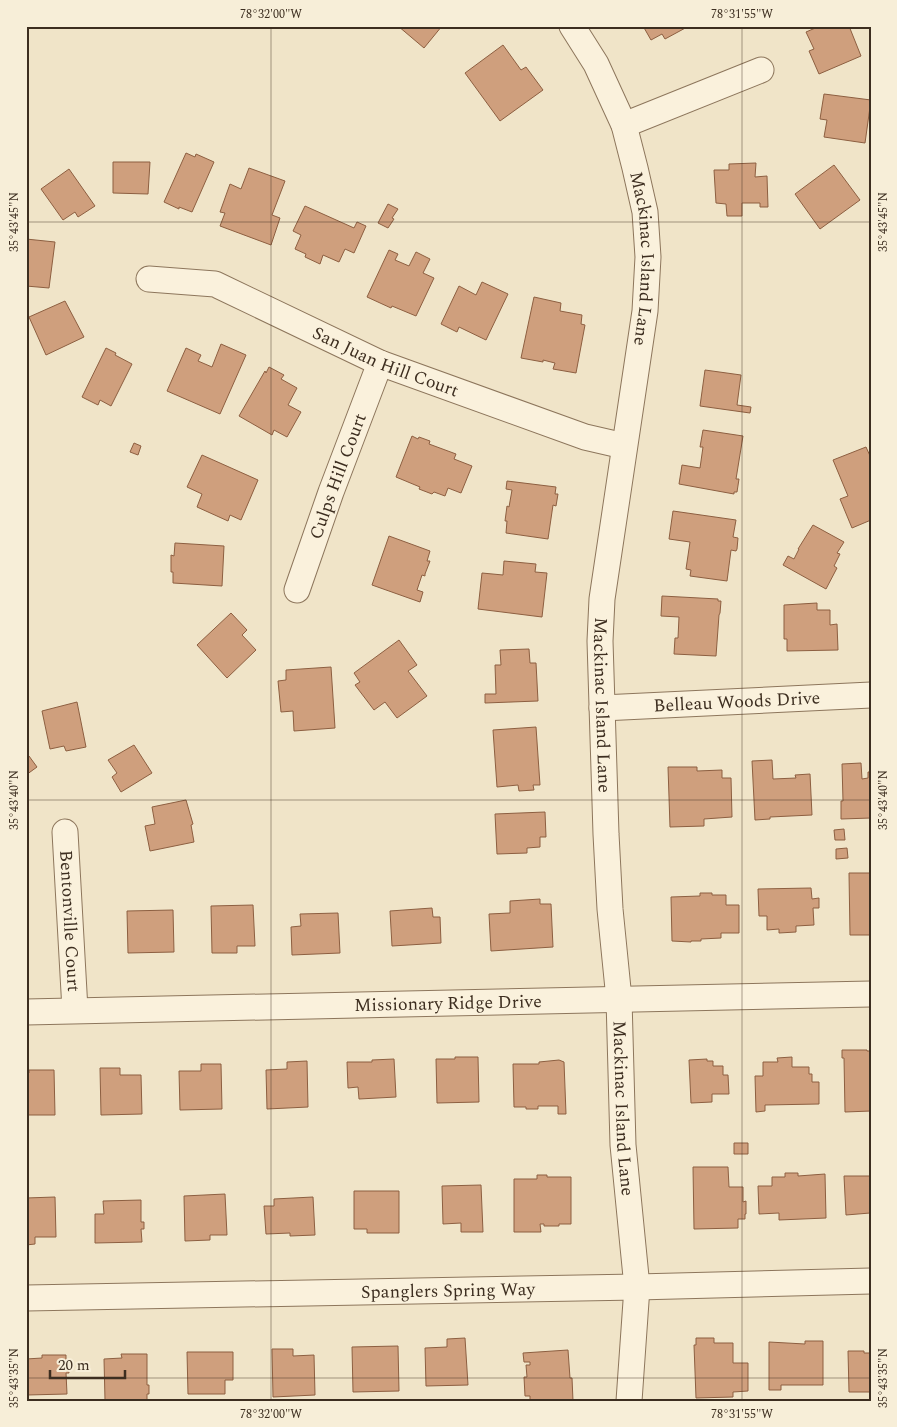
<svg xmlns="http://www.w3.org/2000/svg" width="897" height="1427" font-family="Spectral,serif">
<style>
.building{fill:#cf9f7d;stroke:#8d5f41}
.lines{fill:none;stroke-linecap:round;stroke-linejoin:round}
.street-casing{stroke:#8d765c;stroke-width:27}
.street{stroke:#faf1dc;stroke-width:25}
.ticks{fill:none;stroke:#3d2e20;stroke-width:1;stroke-opacity:0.45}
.labels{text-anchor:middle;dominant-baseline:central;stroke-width:4;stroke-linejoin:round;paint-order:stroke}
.street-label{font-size:18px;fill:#3d2e20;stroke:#f7eed8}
.neatline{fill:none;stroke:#3d2e20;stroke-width:2}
.ticks-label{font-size:12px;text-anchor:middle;fill:#3d2e20}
</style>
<rect width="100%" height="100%" fill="#f0e4c8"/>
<path class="building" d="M398,26h44l-18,22z
M643,26h46l-24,13 -3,-5 -11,6z
M820,26h29l12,30 -42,18 -10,-23 5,-2 -8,-17z
M503,45l18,25 5,-3 17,23 -43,31 -35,-48z
M824,94l47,6 -6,43 -41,-6 3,-17 -7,-1z
M186,153l9,4 1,-3 18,8 -22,50 -13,-5v2l-15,-7z
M113,162h37l-2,32 -35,-1z
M756,163l-1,14 12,-1 1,31h-8v-4h-18v13h-15l-1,-12 -10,-1 -2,-33h15v-6z
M834,165l26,35 -40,29 -25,-35z
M249,168l36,13 -13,34 8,3 -9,27 -51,-19 5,-13 -5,-1 10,-28 11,5z
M69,169l26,37 -17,11 -3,-5 -12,8 -22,-31z
M388,204l10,5 -6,9 2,1 -6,9 -10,-5z
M305,206l49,22 3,-6 9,4 -12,27 -9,-4 -6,13 -16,-7 -3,9 -15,-7 1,-3 -11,-5 6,-14 -8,-4z
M26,239l29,3 -6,46 -23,-2z
M389,250l9,4 -3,6 14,6 7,-14 14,7 -7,14 11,5 -18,38 -24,-10 -1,2 -24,-11z
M482,282l26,12 -22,46 -27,-13 -2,5 -16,-8 18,-38 17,9z
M534,297l27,6 -1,8 22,4 -1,9 4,1 -9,48 -23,-4 2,-6 -12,-3v2l-22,-4z
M65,301l19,36 -38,18 -17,-38z
M221,344l25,11 -26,59 -53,-23 19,-43 15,7 -3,6 14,6z
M106,348l10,5 -1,2 17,9 -21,42 -11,-6 -2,5 -16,-8z
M269,367l15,8 -3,4 16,9 -9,17 13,7 -14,25 -13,-7 -2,5 -33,-19 26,-45 1,2z
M705,370l36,5 -4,30 14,2 -1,6 -50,-7z
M703,430l40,6 -7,43h3l-2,13h-3v2l-55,-10 3,-19 18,3 3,-21h-3z
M412,436l6,3 1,-2 11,4 -1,3 27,10 -2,5 18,7 -11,27 -13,-5 -3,8 -11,-4 -2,2 -13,-5 1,-2 -24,-10z
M134,443l7,3 -3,9 -8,-3z
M866,447l5,11v62l-19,8 -12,-29 8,-3 -15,-36z
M202,455l56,25 -17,40 -11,-5 -2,6 -31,-14 5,-13 -15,-7z
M507,481l49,6 -1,7h3l-2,12 -3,-1 -5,34 -42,-6 1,-12h-2l2,-15 2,1 3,-17 -6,-1z
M673,511l63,9 -3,17 5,1 -1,11 -1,2 -5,-1 -4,31 -37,-5 1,-6 -5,-1 4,-27 -21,-3z
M813,525l31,17 -7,11 3,1 -6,12 3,2 -11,21 -43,-24 5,-9 6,3 5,-10h-1z
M389,536l41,15 -3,10h3l-5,13v2l-3,-1 -5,15 6,2 -3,10 -48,-17z
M175,543l49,3 -2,40 -49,-3v-11h-2v-17l3,1z
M504,561l32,3 -1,8 12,1 -5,44 -64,-8 4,-36 21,2z
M662,596l56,3v2h3l-1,12 -1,2 -3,41 -42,-2 1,-16h3l1,-21 -18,-1z
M817,603v7h13v15l7,-1 1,26 -51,1v-12h-3v-34z
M231,613l16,17 -5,5 14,15 -29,28 -30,-33z
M399,640l18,25 -9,6 19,25 -30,22 -12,-16 -11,8 -19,-25 5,-3 -6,-9z
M529,649l1,14h6l2,38 -53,2v-9h11l-1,-29h6l-1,-15z
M331,667l4,61 -41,3 -1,-20 -12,1 -3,-31 8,-1v-10z
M77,702l9,45 -20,4 -2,-5 -14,3 -8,-38z
M536,727l4,58h-7l1,5 -15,1 -1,-6 -21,2 -4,-57z
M134,745l18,28 -31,19 -9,-15 5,-4 -9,-13z
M26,756l1,1 2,-1 8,11 -11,8z
M772,760l1,19 23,-1 -1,-3 15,-1 2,41 -42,2v2l-15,1 -3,-59z
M861,763l1,16 6,-1v-6h3v46l-30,1v-18h2l-1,-37z
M668,767h29v4l25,-1v8h9l1,39 -28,2v7l-34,1z
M186,800l7,24 -2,1 3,17 -44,9 -5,-25 10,-2 -3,-17z
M545,812l1,25h-6v10l-13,1v5l-30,1 -2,-40z
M844,829l1,11h-10l-1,-10z
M847,848l1,10 -12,1v-10z
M849,873h22v62h-21z
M811,888l1,11 7,-1v10h-6l1,17 -18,1v6l-17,1v-4l-12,1v-14h-8l-1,-27z
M700,893h12v2h14v10h13v28h-18v5l-20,1v2h-10v1l-19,-1 -1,-44 29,-1z
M540,899v5h11l2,43 -62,4 -2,-37 21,-1v-12z
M253,905l2,41h-18v7h-25l-1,-47z
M432,908l1,9h7l1,26 -49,3 -2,-35z
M173,910l1,42 -46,1 -1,-42z
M338,913l2,40 -48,2 -1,-28 10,-1 -1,-12z
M842,1050h25v1h4v60l-26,1 -1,-54h-2z
M455,1057h23l1,45 -42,1 -1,-44h19z
M792,1057v10h17v7h3v8h7v22l-54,1v6l-9,1 -1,-36h8v-14h15l-1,-4z
M394,1059l2,38 -37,2 -1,-12 -10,1 -1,-26h25v-2z
M707,1059v2h6v5h10v9h5l1,19h-17v8l-21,1 -2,-43z
M559,1060l5,2 2,52h-8v-8h-20v3h-12v-2h-12l-1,-43h26v-2z
M307,1061l1,46 -41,2 -1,-39 21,-1v-7z
M201,1064h20l1,45 -42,1 -1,-39h22z
M100,1068h20v7h21l1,39 -41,1z
M29,1070h25l1,45h-29v-42h3z
M734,1143h14v11h-14z
M693,1167h35l1,20h14v15l3,-1v13h-1v5h-7v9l-44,1z
M785,1173h13v3l27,-2 1,44 -47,2v-7l-20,1 -1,-28h14v-9h13z
M537,1175h10v2h24v47h-12v2h-15v-2h-4l1,8h-27v-53h23z
M844,1176h27v39l-1,-2 -24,2z
M481,1185l2,47h-22v-9l-18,1 -1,-38z
M354,1191h45v42h-32v-4h-13z
M225,1194l2,41h-17v5l-25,1 -1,-45z
M55,1197l1,40h-21v7l-9,1v-47z
M313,1197l2,38 -25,1v-3l-24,1 -2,-28h10v-7z
M141,1200v22h3v7h-3l1,13 -47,1v-29h9l-1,-13z
M465,1338l3,47 -42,1 -1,-38 22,-1v-8z
M696,1338h18v5h19v20h15v28l-15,1v5l-37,1 -2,-53h2z
M805,1341h18v44h-42v5h-12v-48l36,2z
M398,1346l1,45 -46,1 -1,-45z
M272,1349h21v7l21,-1 1,40 -42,2z
M568,1350l2,28h2l1,23h-43v-5h-5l-1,-19h3l-1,-12h4v-3h-6l-1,-9z
M848,1351h16v2h7v39h-22z
M187,1352h46v28h-8v14h-37z
M121,1354h26v31h2v9h-2v6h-42l-1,-41 18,-1z
M42,1355h24v10h2l1,8h-3l1,21 -40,1 -1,-36 16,-1z"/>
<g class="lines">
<g class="street-casing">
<g id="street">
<path id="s1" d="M572,26l24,38 28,61 11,43 10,44 3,45 -3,54 -43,288 -2,42 6,193 4,75 9,90 4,146 14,142 -8,114"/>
<path d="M624,125l137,-55"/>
<path id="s2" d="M149,279l66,5 165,79 205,74 39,9"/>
<path id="s3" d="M297,590l34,-98 49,-129"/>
<path id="s4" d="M602,708l269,-13"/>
<path id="s5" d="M65,832l10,178"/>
<path id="s6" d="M26,1012l845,-18"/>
<path id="s7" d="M26,1298l611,-11 234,-6"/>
</g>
</g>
<use href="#street" class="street"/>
</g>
<path class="ticks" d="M271,26v1375M742,26v1375M26,222h845M26,800h845M26,1378h845"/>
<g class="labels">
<g class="street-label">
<text stroke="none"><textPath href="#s1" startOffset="248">Mackinac Island Lane</textPath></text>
<text stroke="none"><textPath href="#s2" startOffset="254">San Juan Hill Court</textPath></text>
<text stroke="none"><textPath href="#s3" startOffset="121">Culps Hill Court</textPath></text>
<text stroke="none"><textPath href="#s4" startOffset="135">Belleau Woods Drive</textPath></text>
<text stroke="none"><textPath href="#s1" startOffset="698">Mackinac Island Lane</textPath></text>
<text stroke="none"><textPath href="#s5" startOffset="89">Bentonville Court</textPath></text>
<text stroke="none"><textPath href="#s6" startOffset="422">Missionary Ridge Drive</textPath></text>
<text stroke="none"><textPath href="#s1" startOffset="1102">Mackinac Island Lane</textPath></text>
<text stroke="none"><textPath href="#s7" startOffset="422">Spanglers Spring Way</textPath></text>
</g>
</g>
<rect width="897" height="1427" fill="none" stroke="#f7eed8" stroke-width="55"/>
<path d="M50 1370v8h75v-8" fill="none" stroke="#3d2e20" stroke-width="2.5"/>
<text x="58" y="1370" font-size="15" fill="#3d2e20" stroke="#f7eed8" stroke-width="4" paint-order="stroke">20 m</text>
<rect x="28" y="28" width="842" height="1372" class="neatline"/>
<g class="ticks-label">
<text x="271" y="18">78°32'00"W</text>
<text x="742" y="18">78°31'55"W</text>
<text transform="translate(14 222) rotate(-90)" y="4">35°43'45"N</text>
<text transform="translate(883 222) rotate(-90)" y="4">35°43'45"N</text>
<text transform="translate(14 800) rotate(-90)" y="4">35°43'40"N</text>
<text transform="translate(883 800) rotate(-90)" y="4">35°43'40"N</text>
<text transform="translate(14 1378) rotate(-90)" y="4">35°43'35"N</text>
<text transform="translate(883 1378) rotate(-90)" y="4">35°43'35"N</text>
<text x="271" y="1418">78°32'00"W</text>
<text x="742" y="1418">78°31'55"W</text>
</g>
</svg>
